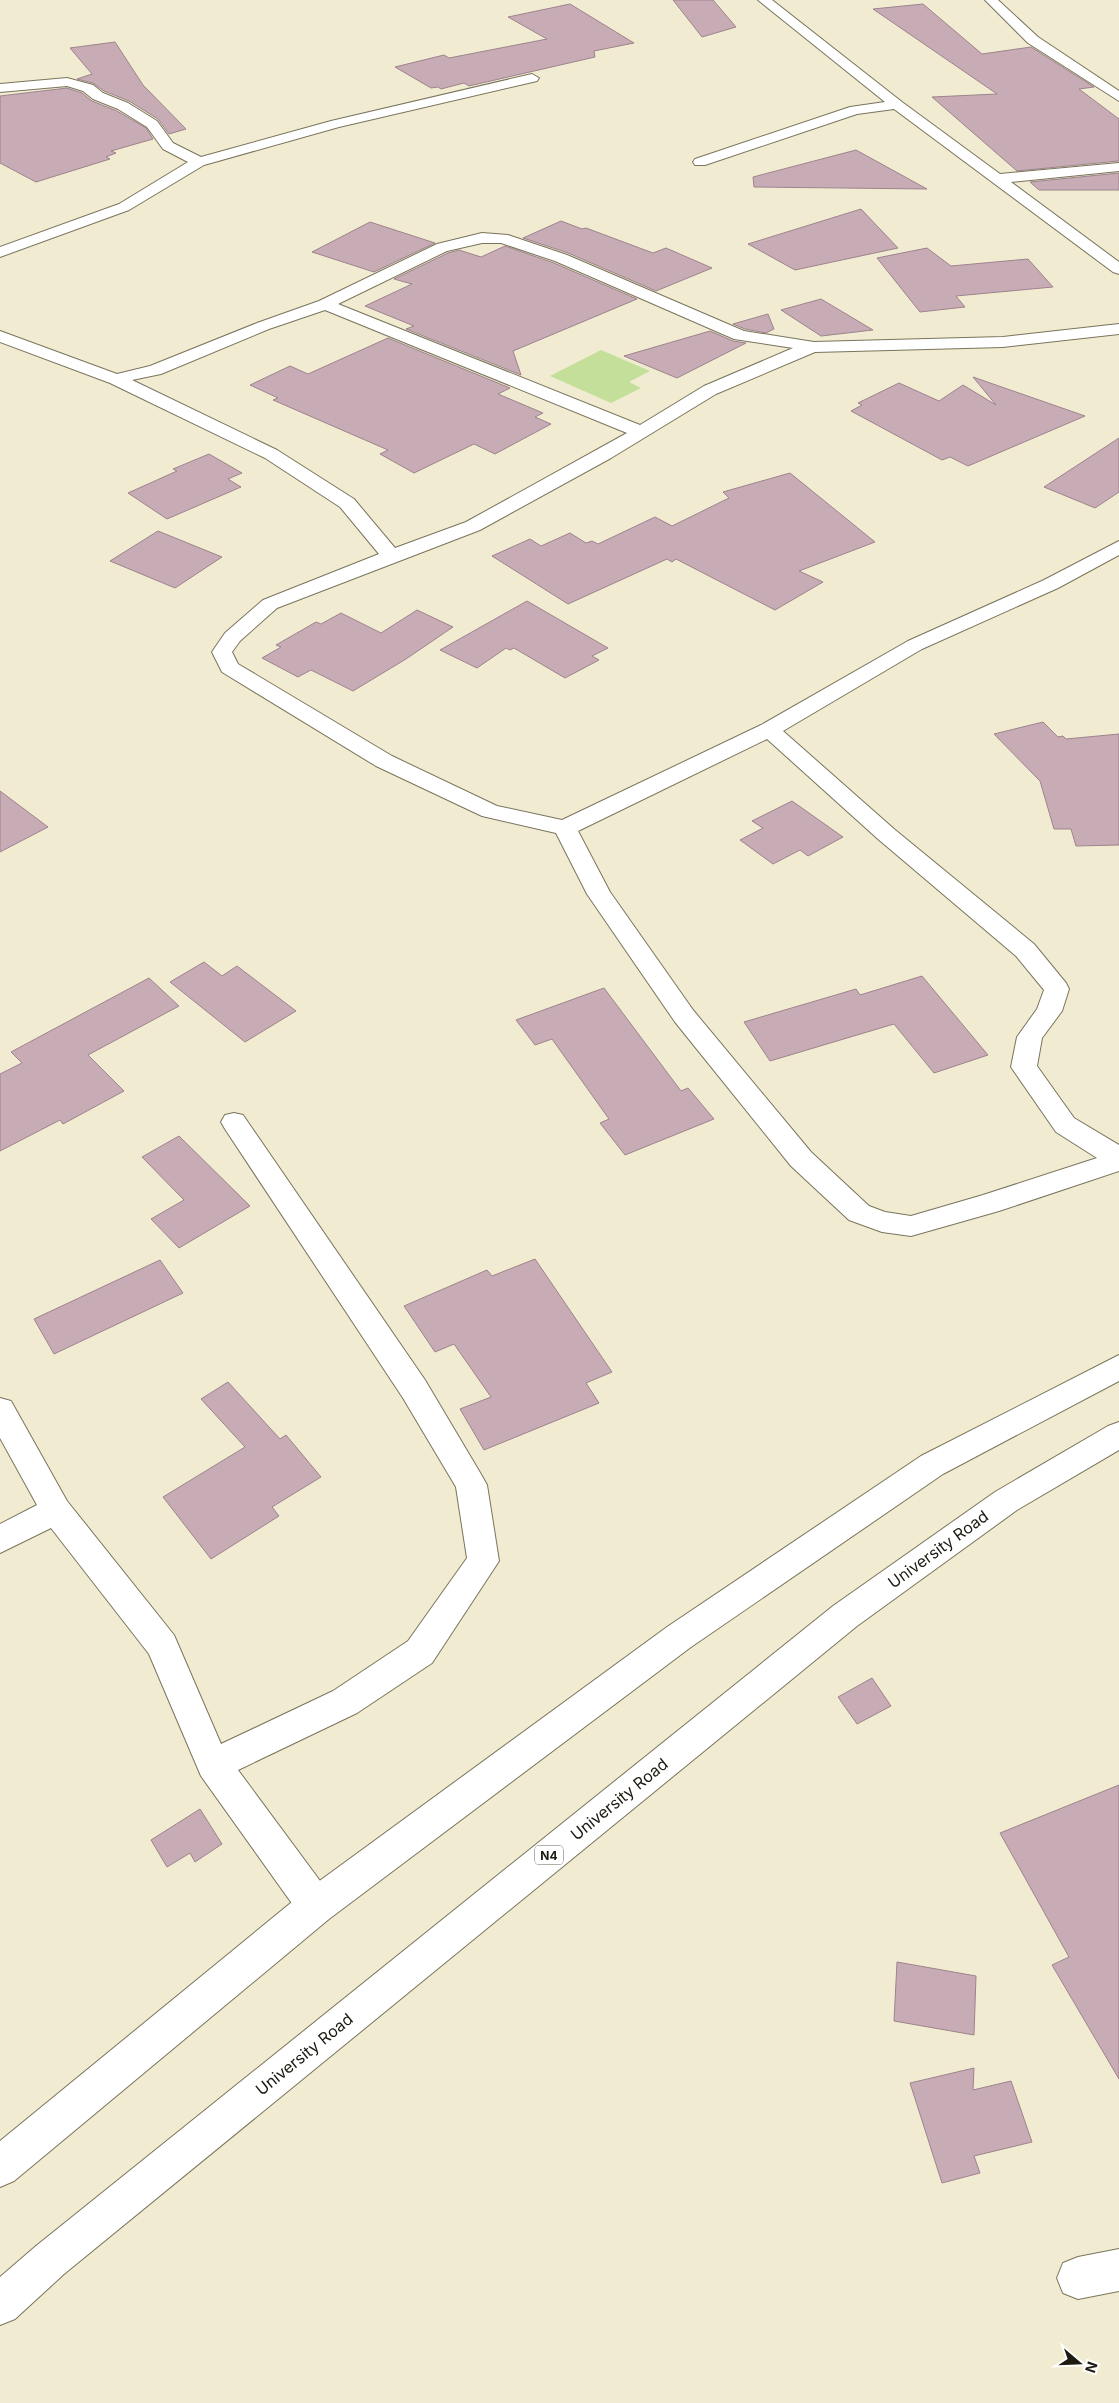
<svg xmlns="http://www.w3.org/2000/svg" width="1119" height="2403" font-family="Inter,sans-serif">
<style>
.green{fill:#c3df9a}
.building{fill:#c7abb5;stroke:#9e838d}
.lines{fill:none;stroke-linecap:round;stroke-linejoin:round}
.street-casing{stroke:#79745c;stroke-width:2}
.highway-casing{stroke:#79745c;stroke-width:2}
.street{fill:#fff;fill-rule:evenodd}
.highway{fill:#fff;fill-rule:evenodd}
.labels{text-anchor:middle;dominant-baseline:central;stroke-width:5;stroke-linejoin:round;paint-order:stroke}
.shield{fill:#fff;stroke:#605f58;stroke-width:1}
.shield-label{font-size:12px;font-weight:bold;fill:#1c1a11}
.near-street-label{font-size:16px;fill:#1c1a11;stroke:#fff}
</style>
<rect width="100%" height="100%" fill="#f1ecd1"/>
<path class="green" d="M601,350l49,21 -21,11 12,6 -30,15 -61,-27z"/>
<path class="building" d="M673,0h40l23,27 -34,10z
M570,4l64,39 -40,8 1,6 -126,29 -5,-3 -23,6 -3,-2 -7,1 -36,-21 49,-12 5,3 98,-19 -39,-22z
M923,4l59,50 49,-7 63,40 -15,2 40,30v42l-102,10 -85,-74 65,-3 -124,-85z
M115,42l28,43 43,44 -17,5 -11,-15 -29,-18 -25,-10 -11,-8 -16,-4 15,-5 -22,-26z
M67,88l15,5 10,8 25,10 29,17 7,11 -42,12 5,2 -10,4 4,2 -74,23 -36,-19v-67z
M856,150l71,39 -173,-2 -1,-10z
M1119,173v17h-80l-9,-8z
M861,209l37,39 -103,22 -47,-26z
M561,221l21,8 4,-1 67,25 13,-5 46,20 -56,23 -88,-38 -45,-15z
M370,222l65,21 -61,29 -62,-20z
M505,246l49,17 83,36 -124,52 8,24 -115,-46 8,-3 -49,-20 47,-22 -18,-5 54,-26 11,-3 22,7z
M927,248l24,18 77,-7 25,28 -97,9 9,11 -45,5 -43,-54z
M821,299l52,31 -52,6 -40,-26z
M768,314l6,15 -8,4 -21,-4 -12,-5z
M710,331l23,10 13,2 -69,35 -53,-22z
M388,338l122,50 -12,6 45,19 -8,4 16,7 -56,30 -21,-10 -60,29 -34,-19 8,-4 -115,-50 5,-2 -28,-13 40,-19 18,8z
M973,377l112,39 -117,50 -18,-9 -8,3 -91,-49 11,-6 -4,-2 41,-20 40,18 24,-16 33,20z
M1119,438v54l-24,16 -51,-21z
M209,454l33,19 -14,6 13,8 -74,32 -39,-26 49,-22 -4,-2z
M790,473l85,69 -76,29 24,11 -48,28 -99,-51 -4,3 -5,-3 -99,45 -76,-48 38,-17 11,7 29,-13 16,10 6,-2 6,3 57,-27 17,9 57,-28 -6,-6z
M158,531l64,26 -47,31 -65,-27z
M527,601l81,47 -16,8 7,4 -34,18 -51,-30 -4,2 -4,-2 -29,20 -37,-18z
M417,610l36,17 -47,32 -53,32 -42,-21 -13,7 -36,-19 19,-11 -5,-2 40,-23 5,2 20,-11 40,20z
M1043,722l15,15 5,-1 3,3 53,-5v111l-43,1 -5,-17h-17l-14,-48 -46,-47z
M0,791l48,36 -48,25z
M792,801l51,36 -35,19 -8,-6 -27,14 -33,-24 23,-12 -11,-7z
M204,962l18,14 15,-10 59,45 -51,31 -75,-60z
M922,976l66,79 -54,18 -40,-49 -124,37 -26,-39 112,-33 4,6z
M149,978l30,28 -91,49 36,36 -61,33 -3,-4 -60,31v-77l22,-11 -11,-11z
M604,988l77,103 7,-3 26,31 -89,36 -25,-32 9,-4 -57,-80 -17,6 -19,-25z
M179,1136l71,70 -71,42 -28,-29 33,-19 -42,-43z
M535,1259l77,113 -26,11 13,20 -115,47 -24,-41 31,-12 -37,-53 -19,8 -31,-46 83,-36 5,6z
M160,1260l23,33 -129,61 -20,-35z
M228,1382l52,57 6,-4 35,42 -49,30 7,9 -68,43 -48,-62 82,-50 -44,-48z
M872,1678l19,28 -34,18 -19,-27z
M1119,1785v294l-67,-114 17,-8 -69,-124z
M200,1809l22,35 -27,18 -5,-9 -23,14 -16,-27z
M897,1962l79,14 -2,59 -80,-14z
M974,2068l-1,22 38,-9 21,61 -58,14 6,17 -38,10 -32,-100z"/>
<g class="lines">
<g class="street-casing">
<path id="street" d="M758,0h14l130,102 98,72 119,-11v8l-108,11 108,80v12l-6,-2 -219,-163 -37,5 -152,51h-10l-2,-3 2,-3 155,-52 35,-5z
M985,0h13l40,37 81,54v10l-91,-58z
M532,74l7,4 -2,3 -198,46 -135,38 -75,45 -129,47v-10l119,-43 69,-42 -25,-13 -16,-22 -29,-18 -25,-10 -10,-8 -16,-5 -67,6v-8l67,-6 26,7 10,8 25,10 29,18 16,22 28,14 130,-36z
M482,233l26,2 59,20 177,76 70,11 189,-5 116,-13v10l-116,13 -188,5 -99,42 -105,64 -131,72 -203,78 -37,33 -8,11 6,12 154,92 105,50 65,14 199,-95 147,-84 136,-61 75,-39v14l-61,33 -136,61 -139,82 111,98 140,115 32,39 3,6 -7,22 -20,27 -5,28 37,52 45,27v26l-120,40 -88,25 -29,-4 -33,-12 -58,-54 -116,-144 -88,-128 -31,-61 -74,-17 -106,-50 -154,-94 -10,-20 13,-19 38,-33 116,-46 -39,-47 -75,-49 -155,-75 -110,-41v-11l117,43 33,-8 107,-43 62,-22 118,-57zM482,243h19l54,18 179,78 59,9 -89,38 -64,39 -302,-121 109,-53zM325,310l302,123 -161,89 -71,26 -41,-49 -77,-49 -145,-70 29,-6 108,-45zM767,739l111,100 138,117 28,34 -7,19 -20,28 -6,30 45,65 41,26 -114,37 -72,21 -26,-4 -16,-6 -58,-54 -118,-142 -83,-118 -32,-61z
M234,1113l9,2 182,265 57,96 5,9 12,76 -67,102 -75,50 -119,57 91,123 5,13 -5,13 -13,5 -13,-5 -102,-143 -52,-122 -98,-126 -51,25v-29l37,-19 -37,-67v-40l11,3 56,100 107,134 47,109 112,-53 75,-50 59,-83 -11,-71 -53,-89 -178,-269 -4,-7 4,-7z
M1119,2249v42l-41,8 -15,-6 -6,-15 6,-15 15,-6z"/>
</g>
<g class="highway-casing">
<path id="highway" d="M1119,1355v26l-176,93 -252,173 -362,272 -315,262 -14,6v-46l303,-248 364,-266 254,-171z
M1119,1422v28l-102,60 -160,116 -793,648 -49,45 -15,6v-48l36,-31 797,-640 162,-114 113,-66z"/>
</g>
<use href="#street" class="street"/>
<use href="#highway" class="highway"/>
</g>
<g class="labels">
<rect class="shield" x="535" y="1845.5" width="28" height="19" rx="4"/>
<g class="shield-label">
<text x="549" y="1855">N4</text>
</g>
<g class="near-street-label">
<text transform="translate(938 1549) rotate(-36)">University Road</text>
<text transform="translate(619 1799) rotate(-39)">University Road</text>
<text transform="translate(304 2054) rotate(-39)">University Road</text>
</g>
</g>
<g transform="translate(1079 2363) rotate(109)" stroke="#ffffff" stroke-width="4" paint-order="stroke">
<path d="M0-4L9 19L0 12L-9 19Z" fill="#1c1a11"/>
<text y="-8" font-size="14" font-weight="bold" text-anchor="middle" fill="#1c1a11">N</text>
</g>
</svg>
